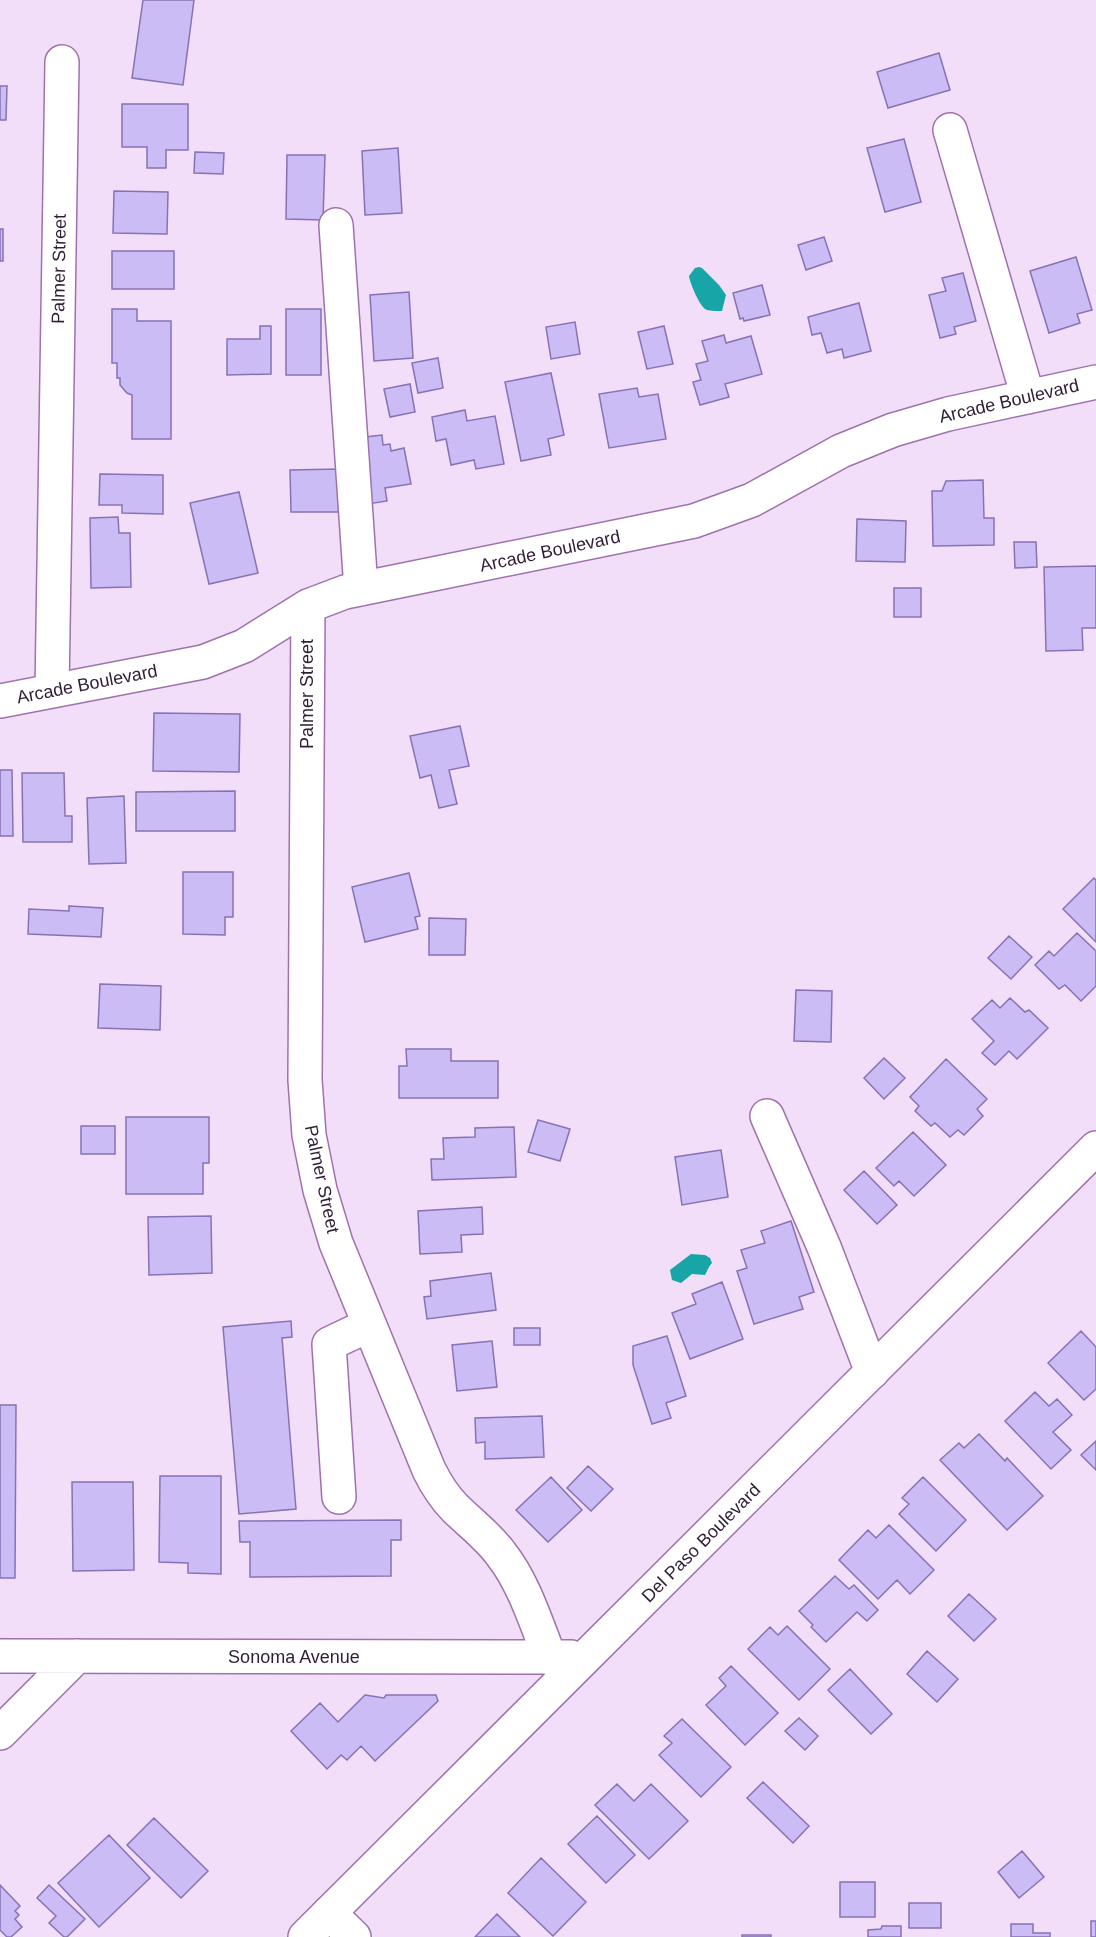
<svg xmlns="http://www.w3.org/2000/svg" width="1096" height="1937" font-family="Arial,sans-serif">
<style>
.water{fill:#17a5a8}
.building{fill:#ccbcf5;stroke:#8772b5;stroke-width:1.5}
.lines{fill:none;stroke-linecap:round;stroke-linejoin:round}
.minor-casing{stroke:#9f72ae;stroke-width:36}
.major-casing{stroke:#9f72ae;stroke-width:36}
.minor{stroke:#fff;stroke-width:33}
.major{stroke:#fff;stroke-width:33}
.labels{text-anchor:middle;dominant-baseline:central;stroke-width:6;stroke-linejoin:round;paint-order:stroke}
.street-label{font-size:18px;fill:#301d36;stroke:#fff}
</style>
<rect width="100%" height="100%" fill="#f2def9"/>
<path class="water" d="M699,267l3,1 17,17 7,10 -4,16c-5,0 -11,0 -15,-1 -7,-2 -17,-27 -18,-34l6,-8z
M691,1254l14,1 5,3 2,5c-4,4 -4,7 -7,12l-13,-1 -11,9 -9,-3 -2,-10z"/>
<path class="building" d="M143,0h51l-11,85 -51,-7z
M939,53l11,37 -62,18 -11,-36z
M0,86h7l-1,34h-6z
M122,104h66v46h-22v18h-19v-21h-25z
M904,139l17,63 -36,10 -18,-64z
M398,148l4,65 -37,2 -3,-64z
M195,152l29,1 -1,21 -29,-1z
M287,155h38l-2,65 -37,-1z
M114,191l54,1 -1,42 -54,-1z
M0,229h3v32h-3z
M824,237l8,24 -26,9 -8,-25z
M112,251h62v38h-62z
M1076,257l16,53 -15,4 3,9 -31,10 -19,-62z
M963,273l13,48 -22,6 2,7 -16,4 -11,-43 17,-4 -4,-13z
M762,285l8,30 -26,6 -1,-3 -3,1 -7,-26z
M409,292l4,66 -39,3 -4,-66z
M859,303l12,48 -27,7 -2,-9 -15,4 -6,-20 -9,2 -4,-18z
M112,309h25v12h34v118h-39v-44l-5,-2 -7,-8v-7h-3v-15h-5z
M286,309h35v66h-35z
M575,322l5,32 -29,5 -5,-32z
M260,326h11v48l-44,1v-36h33z
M664,326l9,38 -26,5 -9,-37z
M724,335l2,8 25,-7 11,38 -37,10 4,13 -29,8 -7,-23 8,-2 -5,-16 12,-3 -6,-20z
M438,358l5,30 -25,5 -6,-30z
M551,373l13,62 -16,4 3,16 -30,6 -16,-79z
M410,384l5,28 -25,5 -6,-28z
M637,388l2,9 19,-3 8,45 -57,9 -10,-54z
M465,410l2,11 28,-5 9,48 -28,5 -2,-9 -23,5 -5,-26 -10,2 -4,-24z
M382,435l1,10 7,-1 1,7 13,-3 7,36 -26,4 2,13 -19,3 -3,-67z
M340,469l1,43h-50l-1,-42z
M100,474l63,1v39l-41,-1v-8h-23z
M983,480l1,38h10v27l-61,1 -1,-55h10l4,-10z
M239,492l19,81 -49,11 -19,-81z
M118,517l1,16h11l1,54 -40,1 -1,-70z
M857,519l49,2 -1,41 -49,-1z
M1014,542h22l1,25 -22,1z
M1096,566v62h-14l1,22 -37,1 -2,-84z
M894,588h27v29h-27z
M154,713l86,1 -1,58 -86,-1z
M460,726l9,40 -20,4 8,34 -18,4 -8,-33 -11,3 -10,-42z
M0,770h12l1,66h-13z
M22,773h42l1,43h7v26h-49z
M235,791v40h-99v-39z
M124,796l2,67 -37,1 -2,-66z
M183,872h50v45h-8v18l-42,-1z
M409,873l11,43 -5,1 3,12 -53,13 -13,-55z
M1094,878l2,2v62l-33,-33z
M69,906l34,2 -2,29 -73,-3 1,-25 40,2z
M429,918l37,1 -1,36h-36z
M1077,933l19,18v35l-15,15 -16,-16 -6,4 -24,-24 14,-14 5,5z
M1009,936l23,21 -21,22 -23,-21z
M100,984l61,2 -1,44 -62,-2z
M796,990l36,1 -1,51 -37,-1z
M1010,998l15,14 4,-2 19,18 -31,31 -8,-8 -14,14 -13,-12 12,-12 -22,-22 20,-19 8,8z
M406,1049h45v12h47v37h-99v-32h8z
M884,1058l21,20 -21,21 -20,-21z
M946,1059l41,40 -10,10 6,7 -19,19 -6,-5 -8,7 -15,-14 -4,3 -16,-15 4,-5 -9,-9z
M126,1117h83v46h-6v31h-77z
M538,1120l32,9 -10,32 -32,-9z
M81,1126h34v28h-34z
M514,1127l2,50 -84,3 -1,-21h13l-1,-21 32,-1v-9z
M913,1132l33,33 -32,31 -15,-15 -5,5 -18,-18z
M721,1150l7,47 -46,8 -7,-48z
M864,1171l33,34 -20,19 -33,-34z
M482,1207l1,27 -22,1 1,17 -42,2 -2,-43z
M211,1216l1,57 -63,2 -1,-58z
M791,1221l23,71 -15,5 4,12 -49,15 -17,-53 10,-3 -6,-18 24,-7 -4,-12z
M491,1273l5,37 -69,9 -3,-22 7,-1 -1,-15z
M722,1282l21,57 -53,20 -18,-46 24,-9 -4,-10z
M291,1321l1,16 -10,1 14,171 -57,5 -16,-187z
M514,1328h26v17h-26z
M1081,1331l15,16v42l-12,11 -36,-37z
M667,1336l19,60 -20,7 5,15 -19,6 -19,-59v-19z
M492,1341l5,46 -40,4 -5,-46z
M1035,1392l14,14 8,-7 15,16 -19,17 18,18 -20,19 -46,-48z
M0,1405h16l-1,173h-15z
M542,1416l2,41 -59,2v-17l-9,1 -1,-25z
M979,1434l26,27 2,-3 36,38 -36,34 -67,-70 19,-17 5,5z
M1096,1441v29l-15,-15z
M588,1466l25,23 -22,22 -24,-23z
M160,1476h61v98l-33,-1v-10l-29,-1z
M551,1477l31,33 -34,32 -32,-32z
M923,1477l43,43 -30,31 -37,-37 10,-10 -7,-6z
M72,1482h61l1,88 -61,1z
M401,1520v20h-10v36l-141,1v-35h-10l-1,-21z
M889,1525l45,45 -24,24 -13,-14 -19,19 -39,-39 29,-30 8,8z
M835,1576l14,13 5,-4 24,25 -11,11 -10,-9 -31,30 -15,-15 2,-2 -14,-14z
M969,1594l27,25 -22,22 -26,-25z
M787,1626l43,43 -31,31 -51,-51 22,-22 8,8z
M927,1651l31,28 -21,23 -30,-28z
M731,1666l47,47 -33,32 -39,-40 20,-19 -7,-8z
M850,1669l42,45 -21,20 -43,-44z
M365,1695l19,3 2,-3h50l2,6 -63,60 -14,-15 -14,14 -6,-5 -14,14 -36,-38 29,-28 18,19z
M799,1718l19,18 -13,14 -20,-19z
M682,1719l49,48 -30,30 -42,-42 13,-12 -8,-7z
M763,1782l46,44 -16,17 -46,-45z
M617,1784l17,17 17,-17 37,37 -39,38 -54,-54z
M597,1816l38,39 -29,28 -38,-39z
M154,1818l54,53 -27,27 -54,-53z
M109,1835l41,43 -51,49 -41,-44z
M1022,1851l22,26 -25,21 -21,-26z
M541,1858l45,44 -33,34 -45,-43z
M840,1882h35v35h-35z
M0,1885l20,21 -5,5 4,4 -4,4 7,8 -11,10h-4l-7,-7z
M49,1885l36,34 -18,18h-3l-15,-14 7,-7 -19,-18z
M909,1903h32v25h-32z
M497,1914l23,23h-45z
M1091,1921h5v16h-5z
M1011,1924h22v9h17v4h-39z
M882,1926h19v11h-33v-7l13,-1z
M742,1935h29v2h-29z"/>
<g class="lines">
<g class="minor-casing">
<path id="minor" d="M950,130l78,267
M336,225l25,364
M308,606l-3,474 4,55 11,55 16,53 93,227c7,14 15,27 26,38 15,15 33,28 46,46 23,29 35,69 49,104
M52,691l10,-629
M0,701l203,-39 41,-16 64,-40 37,-14 349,-71 58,-21 89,-49 52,-21 55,-16 148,-32
M767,1116l57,131 48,125
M339,1497l-10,-153 40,-19
M0,1656l571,1
M0,1733l77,-77
M329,1913l25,24"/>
</g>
<g class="major-casing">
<path id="major" d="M305,1937l791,-789"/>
</g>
<use href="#minor" class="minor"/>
<use href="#major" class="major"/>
</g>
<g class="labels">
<g class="street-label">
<text transform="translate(59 269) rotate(-89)">Palmer Street</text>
<text transform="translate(1009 401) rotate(-13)">Arcade Boulevard</text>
<text transform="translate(550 551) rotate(-12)">Arcade Boulevard</text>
<text transform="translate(87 684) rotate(-11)">Arcade Boulevard</text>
<text transform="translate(307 694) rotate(-90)">Palmer Street</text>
<text transform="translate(322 1179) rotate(78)">Palmer Street</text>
<text transform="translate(701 1543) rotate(-45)">Del Paso Boulevard</text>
<text x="294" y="1657">Sonoma Avenue</text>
</g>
</g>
</svg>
